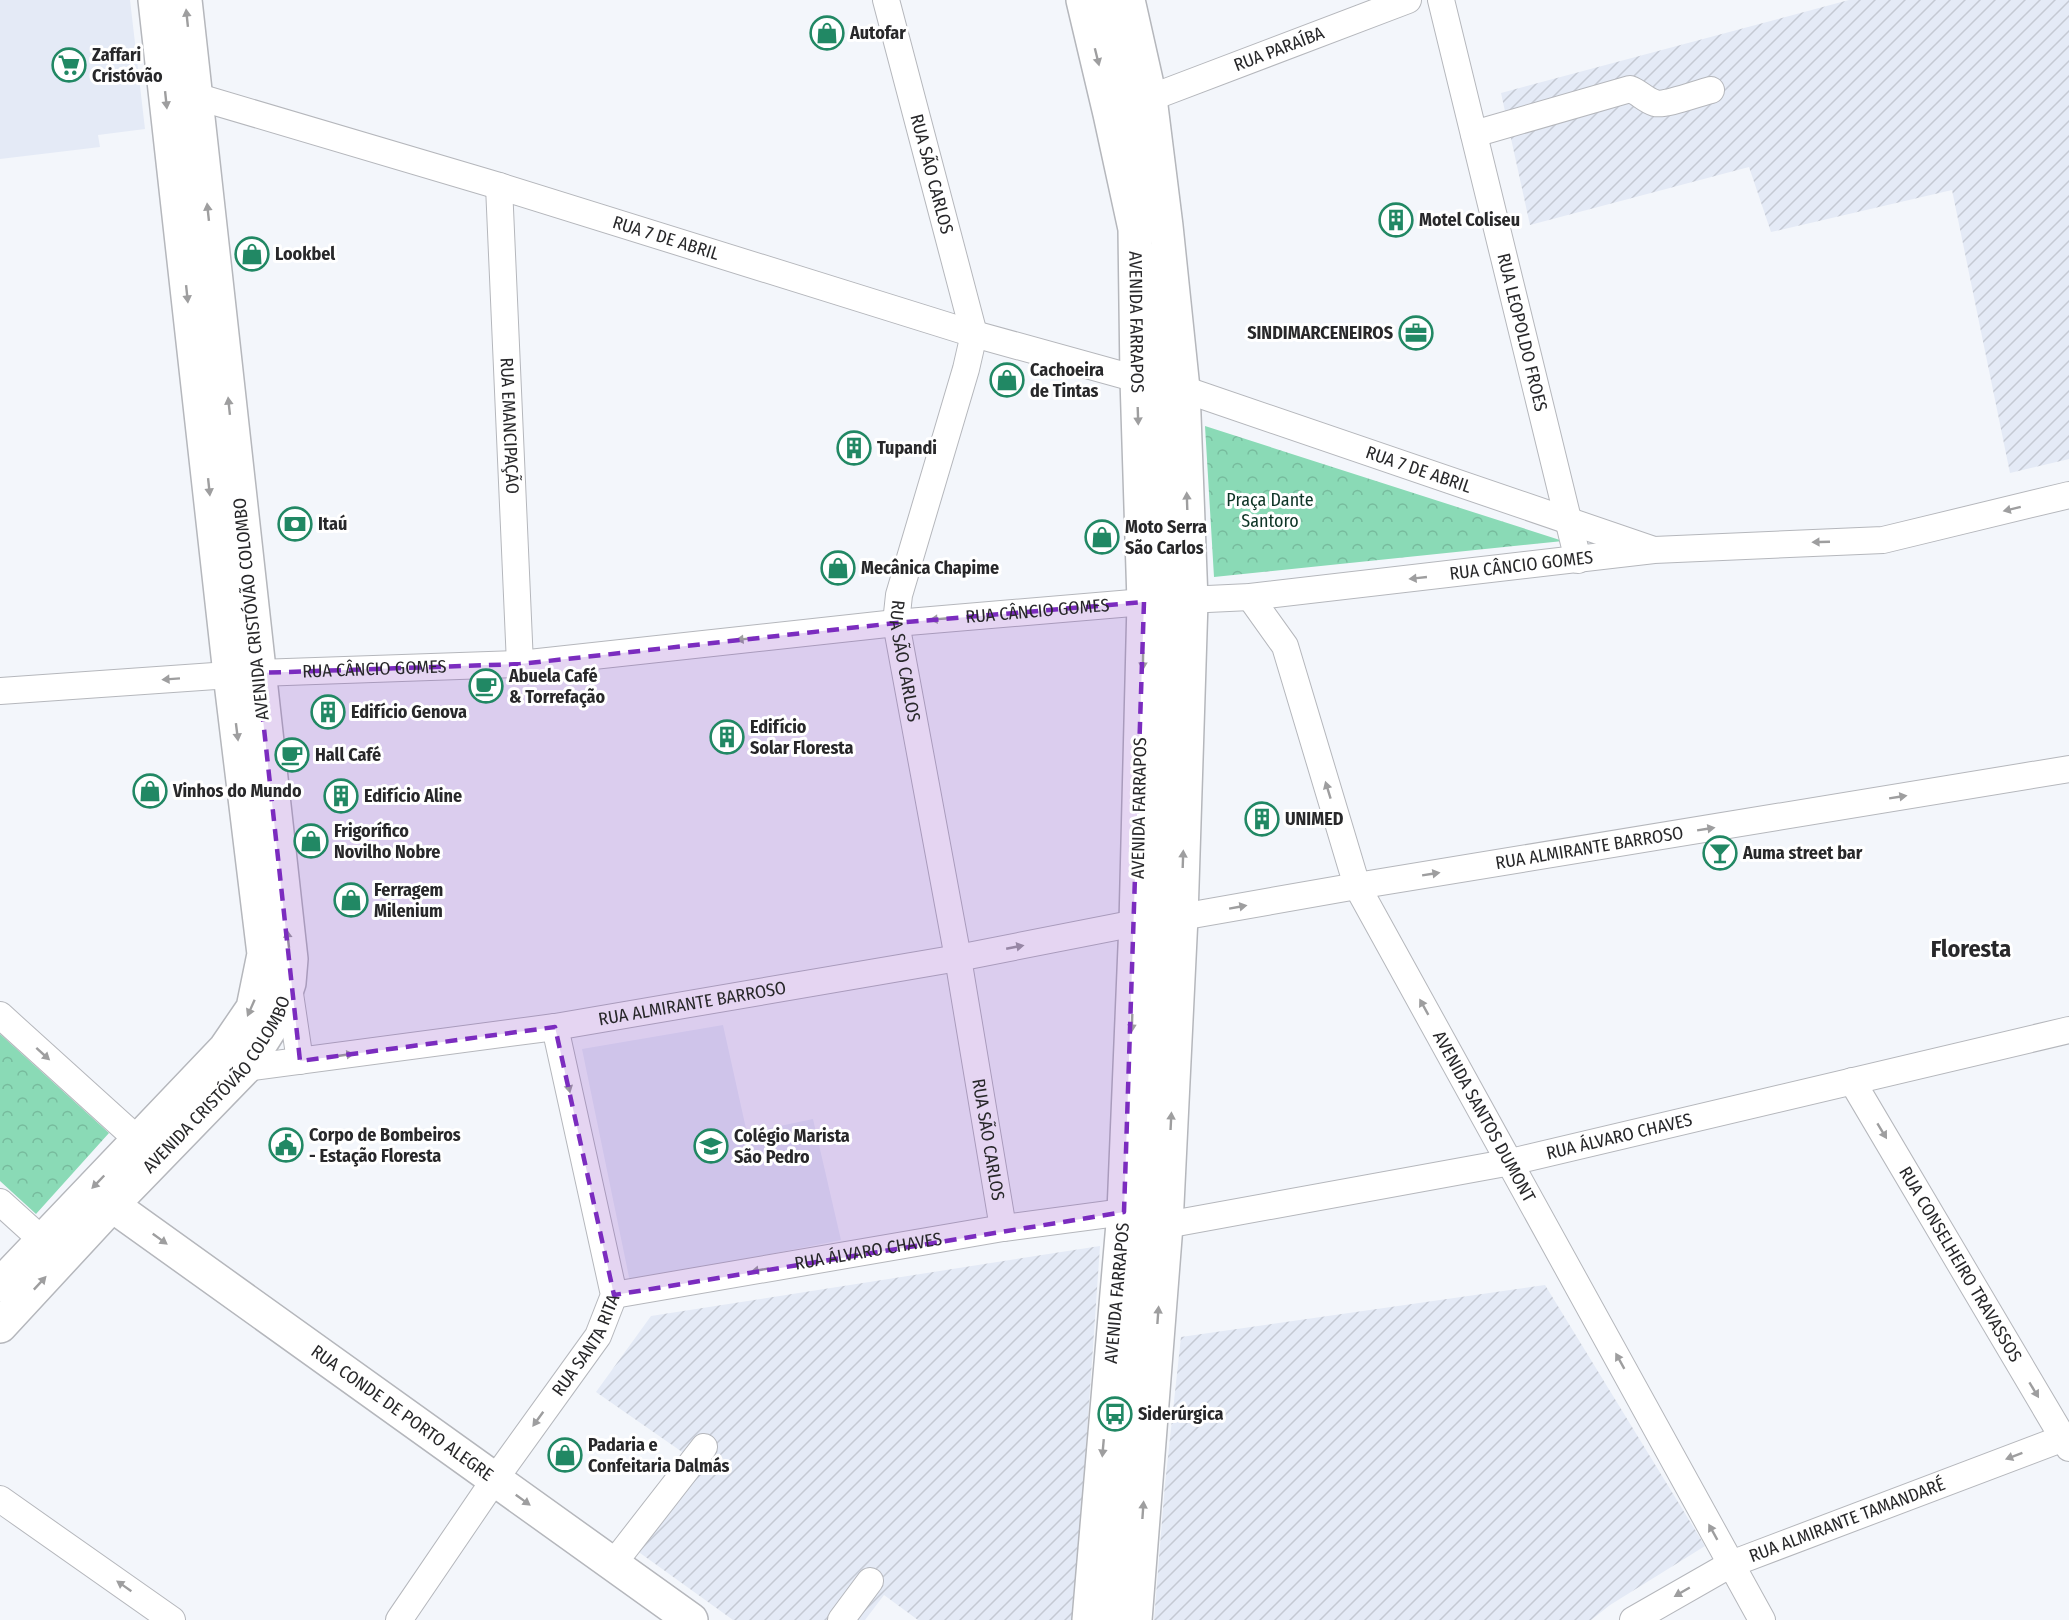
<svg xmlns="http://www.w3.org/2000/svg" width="2069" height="1620" font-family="'Fira Sans Condensed',sans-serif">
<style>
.built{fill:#e4eaf6}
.industrial{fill:url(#industrial-furrows)}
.forest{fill:url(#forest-crowns)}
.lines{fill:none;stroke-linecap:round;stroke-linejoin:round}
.minor-casing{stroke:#b5b7bc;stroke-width:28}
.major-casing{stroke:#b5b7bc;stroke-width:36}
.minor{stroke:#fff;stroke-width:26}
.major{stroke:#fff;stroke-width:33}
.oneway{fill:#9e9e9f}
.marked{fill:#7b2cbf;fill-opacity:0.2;stroke:#7b2cbf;stroke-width:4.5;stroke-dasharray:12 8;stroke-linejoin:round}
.labels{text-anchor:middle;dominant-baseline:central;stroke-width:6;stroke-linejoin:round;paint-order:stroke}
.poi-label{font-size:18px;font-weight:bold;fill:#28282a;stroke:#fff;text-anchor:start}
.street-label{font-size:18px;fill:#28282a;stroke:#fff}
.park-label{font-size:18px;fill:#0e3526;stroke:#fff}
.district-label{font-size:24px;font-weight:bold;fill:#28282a;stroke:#fff}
</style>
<defs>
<pattern id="industrial-furrows" width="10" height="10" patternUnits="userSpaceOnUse" patternTransform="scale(1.5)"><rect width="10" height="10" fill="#e4eaf6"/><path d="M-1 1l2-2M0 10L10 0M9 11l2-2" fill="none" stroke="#c4c9d3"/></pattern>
<pattern id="forest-crowns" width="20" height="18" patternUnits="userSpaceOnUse" patternTransform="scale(1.5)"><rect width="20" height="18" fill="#8adab6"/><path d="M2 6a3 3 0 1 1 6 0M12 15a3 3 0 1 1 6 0" fill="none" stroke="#77bb9d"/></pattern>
</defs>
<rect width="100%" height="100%" fill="#f3f6fb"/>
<path class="built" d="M0,0h130l15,129 -47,6 2,12 -100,12z
M723,1025l24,108 66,-14 28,121 -211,42 -48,-233z"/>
<path class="industrial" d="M1849,0h220v459l-59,14 -58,-283 -181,42 -22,-65 -219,58 -29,-132z
M1100,1246l-26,374h-156l-34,-25 -19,25h-132l-111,-80 63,-86 -89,-62 55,-76z
M1545,1285l160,261 -95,59 -19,15h-437l11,-136 16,-147z"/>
<path class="forest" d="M1205,426l358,115 -349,36z
M0,1034l109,99 -73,81 -36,-33z"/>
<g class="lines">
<g class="minor-casing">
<g id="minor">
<path id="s1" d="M886,0l88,334 -8,35 -67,226 -3,28 62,335 45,270"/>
<path d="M1106,0l24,107 16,105"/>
<path id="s2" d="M1441,0l137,560"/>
<path id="s3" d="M195,96l304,90 475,148 163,45"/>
<path id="s4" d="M1150,98l258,-98"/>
<path d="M1474,134l156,-45c9,3 15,11 25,14 10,3 43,-10 56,-13"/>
<path id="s5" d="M499,186l21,478"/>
<path id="s6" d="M1183,389l468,160"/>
<path id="s7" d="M1250,597l35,49 72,240 405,734"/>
<path id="s8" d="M0,691l258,-18 262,-9 376,-41 248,-21 106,-5 404,-47 229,-10 186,-45"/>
<path id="s9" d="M1176,934l5,-17 176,-31 712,-117"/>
<path d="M289,987l11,74"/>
<path d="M0,1015l138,125"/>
<path id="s10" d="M245,1068l310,-41 403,-69 178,-35 5,17"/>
<path id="s11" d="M1852,1081l217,367"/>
<path d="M0,1202l42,38"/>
<path id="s12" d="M1166,1225l345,-63 558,-132"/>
<path id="s13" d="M614,1295l389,-67 121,-16"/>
<path d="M0,1499l172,121"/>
<path d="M613,1564l91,-117"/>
<path id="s14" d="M399,1620l96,-141 103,-143 16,-41 -59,-268"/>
<path d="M841,1620l29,-39"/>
<path d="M1113,1620l5,-88 22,-268 16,-267 12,-395 -18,-345"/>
<path id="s15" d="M1633,1620l98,-56 338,-128"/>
</g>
</g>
<g class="major-casing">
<g id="major">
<path id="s16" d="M1083,0l27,114 25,115 2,150 7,223 -8,321 -12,289 -35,408"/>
<path d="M1128,0l22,98 16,128 17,163 8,212 -10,316 -15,308 -31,395"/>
<path id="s17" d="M112,1205l579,415"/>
<path d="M0,1285l225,-236 28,-41 11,-54 -34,-280 -75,-674"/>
<path id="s18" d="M0,1326l112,-121 133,-137 33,-52 11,-33 2,-24 -106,-959"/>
</g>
</g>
<use href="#minor" class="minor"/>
<use href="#major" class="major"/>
</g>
<defs><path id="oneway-solid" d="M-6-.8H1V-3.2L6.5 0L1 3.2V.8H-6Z" transform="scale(1.5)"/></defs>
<g class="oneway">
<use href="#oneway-solid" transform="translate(187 18) rotate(-96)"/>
<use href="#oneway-solid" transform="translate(1097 57) rotate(76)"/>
<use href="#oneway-solid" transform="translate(166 100) rotate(84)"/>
<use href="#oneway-solid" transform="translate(208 212) rotate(-96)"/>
<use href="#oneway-solid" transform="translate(187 294) rotate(84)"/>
<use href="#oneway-solid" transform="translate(229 406) rotate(-96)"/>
<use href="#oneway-solid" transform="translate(1138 416) rotate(88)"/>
<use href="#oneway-solid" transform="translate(209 487) rotate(84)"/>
<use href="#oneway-solid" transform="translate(1187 501) rotate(-92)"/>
<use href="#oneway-solid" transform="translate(2012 509) rotate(166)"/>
<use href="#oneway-solid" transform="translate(1821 542) rotate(178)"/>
<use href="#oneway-solid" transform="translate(1418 578) rotate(174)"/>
<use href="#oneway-solid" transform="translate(939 619) rotate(175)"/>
<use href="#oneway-solid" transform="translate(745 639) rotate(174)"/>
<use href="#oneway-solid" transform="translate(1143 661) rotate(91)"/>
<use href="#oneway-solid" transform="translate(171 679) rotate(176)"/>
<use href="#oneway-solid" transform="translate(237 732) rotate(83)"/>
<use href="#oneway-solid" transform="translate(1328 790) rotate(-107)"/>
<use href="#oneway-solid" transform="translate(1898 797) rotate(-9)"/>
<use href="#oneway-solid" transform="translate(1706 829) rotate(-9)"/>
<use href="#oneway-solid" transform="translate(1183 859) rotate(-88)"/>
<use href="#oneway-solid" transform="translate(1431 874) rotate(-9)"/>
<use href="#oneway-solid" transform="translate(1238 907) rotate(-10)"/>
<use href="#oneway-solid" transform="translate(288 939) rotate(-97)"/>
<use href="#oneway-solid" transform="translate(1015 947) rotate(-11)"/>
<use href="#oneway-solid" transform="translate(1424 1007) rotate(-119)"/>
<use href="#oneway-solid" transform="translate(251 1008) rotate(114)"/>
<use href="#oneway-solid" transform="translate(1132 1023) rotate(92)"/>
<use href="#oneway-solid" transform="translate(43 1054) rotate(42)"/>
<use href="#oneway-solid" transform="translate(345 1055) rotate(-8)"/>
<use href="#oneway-solid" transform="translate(568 1084) rotate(77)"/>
<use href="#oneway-solid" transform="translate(1171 1121) rotate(-87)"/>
<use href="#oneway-solid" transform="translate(1882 1131) rotate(59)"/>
<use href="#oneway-solid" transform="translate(98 1182) rotate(134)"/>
<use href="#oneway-solid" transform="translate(160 1239) rotate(36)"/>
<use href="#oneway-solid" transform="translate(760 1270) rotate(170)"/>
<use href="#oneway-solid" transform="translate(40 1283) rotate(-47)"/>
<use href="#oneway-solid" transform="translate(1158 1315) rotate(-86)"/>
<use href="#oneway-solid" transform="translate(1620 1361) rotate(-119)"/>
<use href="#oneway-solid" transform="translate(2034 1390) rotate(59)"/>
<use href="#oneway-solid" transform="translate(538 1419) rotate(126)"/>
<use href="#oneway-solid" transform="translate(1103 1448) rotate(95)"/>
<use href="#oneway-solid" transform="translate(2014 1456) rotate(159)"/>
<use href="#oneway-solid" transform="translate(523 1500) rotate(36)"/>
<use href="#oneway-solid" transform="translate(1143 1510) rotate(-86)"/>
<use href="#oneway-solid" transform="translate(1713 1532) rotate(-119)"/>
<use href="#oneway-solid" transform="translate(124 1586) rotate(-145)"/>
<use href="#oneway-solid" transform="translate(1682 1592) rotate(150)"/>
</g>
<path class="marked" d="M1144,602l-20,610 -510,83 -59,-268 -255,34 -42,-388 262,-9 376,-41z"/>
<defs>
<g id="shop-ring" transform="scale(1.725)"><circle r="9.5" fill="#fff" stroke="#218864" stroke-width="1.5"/><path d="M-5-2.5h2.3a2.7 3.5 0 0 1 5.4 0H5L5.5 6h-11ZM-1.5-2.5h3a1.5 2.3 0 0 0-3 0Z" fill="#218864"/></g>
<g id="supermarket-ring" transform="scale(1.725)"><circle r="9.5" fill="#fff" stroke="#218864" stroke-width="1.5"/><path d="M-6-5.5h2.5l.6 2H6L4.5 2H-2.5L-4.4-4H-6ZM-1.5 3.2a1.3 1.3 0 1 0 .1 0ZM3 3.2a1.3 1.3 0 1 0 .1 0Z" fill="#218864"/></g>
<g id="building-ring" transform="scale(1.725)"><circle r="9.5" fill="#fff" stroke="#218864" stroke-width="1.5"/><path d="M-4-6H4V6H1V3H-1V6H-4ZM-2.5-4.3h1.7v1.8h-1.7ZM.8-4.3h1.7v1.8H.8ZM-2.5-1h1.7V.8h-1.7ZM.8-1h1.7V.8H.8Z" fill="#218864"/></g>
<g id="office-ring" transform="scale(1.725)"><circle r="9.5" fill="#fff" stroke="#218864" stroke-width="1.5"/><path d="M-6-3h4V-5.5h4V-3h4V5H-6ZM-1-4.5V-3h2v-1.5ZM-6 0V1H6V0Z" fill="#218864"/></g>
<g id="bank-ring" transform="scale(1.725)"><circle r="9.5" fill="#fff" stroke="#218864" stroke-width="1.5"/><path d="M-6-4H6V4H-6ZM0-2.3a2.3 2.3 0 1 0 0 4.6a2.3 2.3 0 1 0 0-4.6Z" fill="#218864"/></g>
<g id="cafe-ring" transform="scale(1.725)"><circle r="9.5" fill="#fff" stroke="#218864" stroke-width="1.5"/><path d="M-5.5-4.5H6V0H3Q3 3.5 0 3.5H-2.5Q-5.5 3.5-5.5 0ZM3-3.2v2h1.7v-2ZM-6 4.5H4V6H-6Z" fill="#218864"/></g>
<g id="bar-ring" transform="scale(1.725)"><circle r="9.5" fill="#fff" stroke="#218864" stroke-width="1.5"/><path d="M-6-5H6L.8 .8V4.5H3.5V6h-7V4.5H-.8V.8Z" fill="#218864"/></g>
<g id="civic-ring" transform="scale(1.725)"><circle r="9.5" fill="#fff" stroke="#218864" stroke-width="1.5"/><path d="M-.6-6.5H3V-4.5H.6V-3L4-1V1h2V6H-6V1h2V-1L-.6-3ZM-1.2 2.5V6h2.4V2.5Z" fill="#218864"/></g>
<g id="school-ring" transform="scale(1.725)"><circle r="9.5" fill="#fff" stroke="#218864" stroke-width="1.5"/><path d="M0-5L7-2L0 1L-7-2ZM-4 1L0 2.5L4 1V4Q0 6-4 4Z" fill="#218864"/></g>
<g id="bus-ring" transform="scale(1.725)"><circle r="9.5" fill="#fff" stroke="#218864" stroke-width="1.5"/><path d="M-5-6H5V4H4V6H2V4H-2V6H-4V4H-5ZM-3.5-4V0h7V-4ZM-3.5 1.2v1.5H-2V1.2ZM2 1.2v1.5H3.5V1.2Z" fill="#218864"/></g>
</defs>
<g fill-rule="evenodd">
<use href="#shop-ring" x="827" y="33"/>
<use href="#supermarket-ring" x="69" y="65"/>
<use href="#building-ring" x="1396" y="220"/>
<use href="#shop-ring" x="252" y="254"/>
<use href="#office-ring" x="1416" y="333"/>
<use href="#shop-ring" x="1007" y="380"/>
<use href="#building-ring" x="854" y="448"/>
<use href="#bank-ring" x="295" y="524"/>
<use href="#shop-ring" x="1102" y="537"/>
<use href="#shop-ring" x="838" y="568"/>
<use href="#cafe-ring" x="486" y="686"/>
<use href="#building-ring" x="328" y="712"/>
<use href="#building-ring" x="727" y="737"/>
<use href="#cafe-ring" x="292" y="755"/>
<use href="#shop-ring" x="150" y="791"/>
<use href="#building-ring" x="341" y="796"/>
<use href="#building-ring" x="1262" y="819"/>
<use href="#shop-ring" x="311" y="841"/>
<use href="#bar-ring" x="1720" y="853"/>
<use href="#shop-ring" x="351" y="900"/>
<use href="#civic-ring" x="286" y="1145"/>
<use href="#school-ring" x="711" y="1146"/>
<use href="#bus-ring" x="1115" y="1414"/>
<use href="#shop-ring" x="565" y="1455"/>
</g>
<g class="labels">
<g class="poi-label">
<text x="850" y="33">Autofar</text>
<text x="92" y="55">Zaffari<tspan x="92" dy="21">Cristóvão</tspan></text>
<text x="1419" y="220">Motel Coliseu</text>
<text x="275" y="254">Lookbel</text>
<text x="1393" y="333" text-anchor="end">SINDIMARCENEIROS</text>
<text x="1030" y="370">Cachoeira<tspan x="1030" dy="21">de Tintas</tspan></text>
<text x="877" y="448">Tupandi</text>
<text x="318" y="524">Itaú</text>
<text x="1125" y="527">Moto Serra<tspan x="1125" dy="21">São Carlos</tspan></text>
<text x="861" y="568">Mecânica Chapime</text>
<text x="509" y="676">Abuela Café<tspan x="509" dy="21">&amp; Torrefação</tspan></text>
<text x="351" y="712">Edifício Genova</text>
<text x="750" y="727">Edifício<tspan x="750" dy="21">Solar Floresta</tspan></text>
<text x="315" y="755">Hall Café</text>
<text x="173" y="791">Vinhos do Mundo</text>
<text x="364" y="796">Edifício Aline</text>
<text x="1285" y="819">UNIMED</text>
<text x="334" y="831">Frigorífico<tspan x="334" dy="21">Novilho Nobre</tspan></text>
<text x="1743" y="853">Auma street bar</text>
<text x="374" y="890">Ferragem<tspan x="374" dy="21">Milenium</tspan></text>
<text x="309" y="1135">Corpo de Bombeiros<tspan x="309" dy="21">- Estação Floresta</tspan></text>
<text x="734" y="1136">Colégio Marista<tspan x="734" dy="21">São Pedro</tspan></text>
<text x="1138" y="1414">Siderúrgica</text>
<text x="588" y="1445">Padaria e<tspan x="588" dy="21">Confeitaria Dalmás</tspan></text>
</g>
<g class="street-label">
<text stroke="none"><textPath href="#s4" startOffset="138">RUA PARAÍBA</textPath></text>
<text stroke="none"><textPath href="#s1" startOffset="180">RUA SÃO CARLOS</textPath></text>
<text stroke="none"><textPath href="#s3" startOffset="492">RUA 7 DE ABRIL</textPath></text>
<text stroke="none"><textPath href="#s16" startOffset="328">AVENIDA FARRAPOS</textPath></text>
<text stroke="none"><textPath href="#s2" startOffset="342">RUA LEOPOLDO FROES</textPath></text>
<text stroke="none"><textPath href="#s5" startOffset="240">RUA EMANCIPAÇÃO</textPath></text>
<text stroke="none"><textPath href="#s6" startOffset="249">RUA 7 DE ABRIL</textPath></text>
<text stroke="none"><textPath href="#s8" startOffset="1527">RUA CÂNCIO GOMES</textPath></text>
<text transform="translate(251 609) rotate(-96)">AVENIDA CRISTÓVÃO COLOMBO</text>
<text stroke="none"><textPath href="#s8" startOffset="1041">RUA CÂNCIO GOMES</textPath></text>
<text stroke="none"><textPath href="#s1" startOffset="684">RUA SÃO CARLOS</textPath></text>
<text stroke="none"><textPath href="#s8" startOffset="375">RUA CÂNCIO GOMES</textPath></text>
<text transform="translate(1139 808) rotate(-89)">AVENIDA FARRAPOS</text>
<text stroke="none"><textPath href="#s9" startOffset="432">RUA ALMIRANTE BARROSO</textPath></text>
<text stroke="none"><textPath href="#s10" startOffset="452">RUA ALMIRANTE BARROSO</textPath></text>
<text stroke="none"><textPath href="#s18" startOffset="326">AVENIDA CRISTÓVÃO COLOMBO</textPath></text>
<text stroke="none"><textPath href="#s7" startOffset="574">AVENIDA SANTOS DUMONT</textPath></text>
<text stroke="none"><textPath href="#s12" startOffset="462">RUA ÁLVARO CHAVES</textPath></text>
<text stroke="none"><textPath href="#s1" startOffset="1170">RUA SÃO CARLOS</textPath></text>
<text stroke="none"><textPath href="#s13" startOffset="258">RUA ÁLVARO CHAVES</textPath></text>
<text stroke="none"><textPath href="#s11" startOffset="213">RUA CONSELHEIRO TRAVASSOS</textPath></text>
<text transform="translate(1117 1293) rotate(-85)">AVENIDA FARRAPOS</text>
<text stroke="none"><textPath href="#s14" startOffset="333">RUA SANTA RITA</textPath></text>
<text stroke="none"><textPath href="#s17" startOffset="357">RUA CONDE DE PORTO ALEGRE</textPath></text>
<text stroke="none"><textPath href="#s15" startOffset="237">RUA ALMIRANTE TAMANDARÉ</textPath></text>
</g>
<g class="park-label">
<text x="1270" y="500">Praça Dante<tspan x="1270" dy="21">Santoro</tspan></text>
</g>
<g class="district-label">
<text x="1971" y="949">Floresta</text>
</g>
</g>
</svg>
